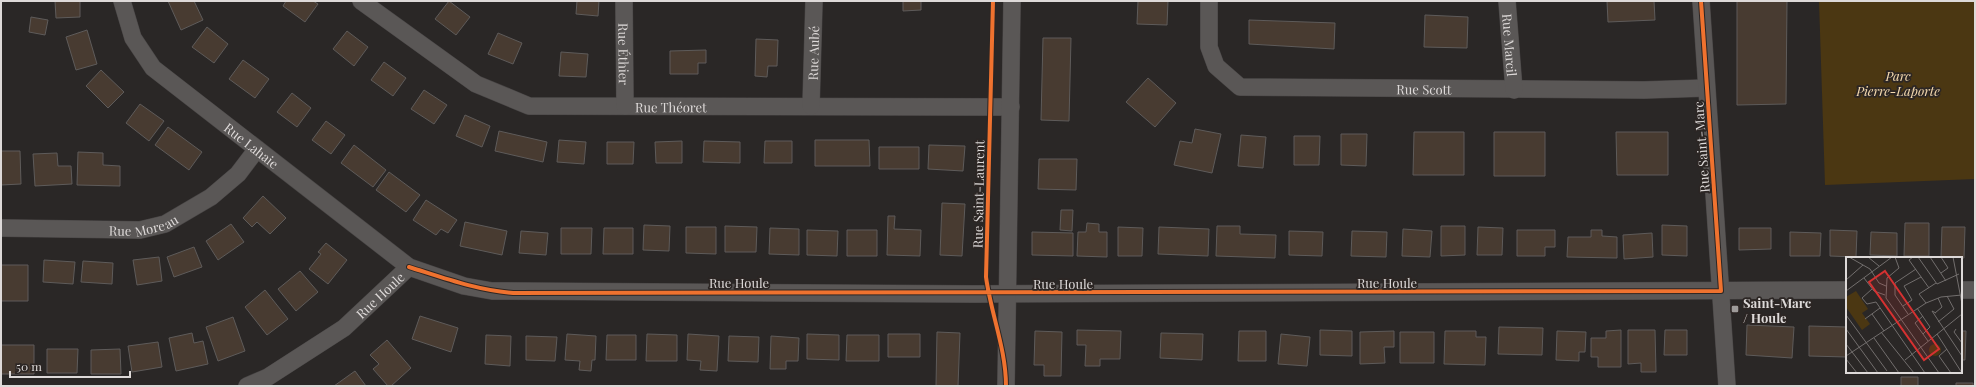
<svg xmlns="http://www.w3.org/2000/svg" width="1976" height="387" font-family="'Playfair Display',serif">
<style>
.green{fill:#4b3712}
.building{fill:#483b31;stroke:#5e5b5a}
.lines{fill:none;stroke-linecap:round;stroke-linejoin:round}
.minor-casing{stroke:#474444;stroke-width:18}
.minor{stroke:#5a5756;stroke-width:17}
.cycleway-casing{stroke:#2c2624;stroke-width:6}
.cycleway{stroke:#ef722f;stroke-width:4}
.poi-dot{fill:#9e9b9a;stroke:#2c2624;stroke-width:1.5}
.labels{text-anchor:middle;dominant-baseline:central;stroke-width:3.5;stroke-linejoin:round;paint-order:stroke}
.street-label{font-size:13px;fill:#ddd9d8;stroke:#2c2624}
.park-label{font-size:13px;font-style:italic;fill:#f5daaf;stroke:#2c2624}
.poi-label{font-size:13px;font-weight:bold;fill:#ddd9d8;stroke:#2c2624;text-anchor:start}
.inset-road{fill:none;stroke:#726e6d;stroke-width:1}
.view{fill:#d63131;fill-opacity:0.15;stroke:#d63131;stroke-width:2}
.inset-edge{fill:none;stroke:#ddd9d8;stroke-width:2}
</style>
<rect width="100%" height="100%" fill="#2a2726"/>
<path class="green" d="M1819,1h156v178l-150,6z"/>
<path class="building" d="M55,1h25v16l-24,1z
M168,1h26l9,19 -22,10z
M286,1h27l5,3 -13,18 -22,-16z
M449,1l21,16 -14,18 -21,-16z
M577,1h22l-1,15 -22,-2z
M903,1h18v9l-18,1z
M1138,1h30l-1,24 -30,-1z
M1607,1h47l1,19 -47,2z
M1737,1h50l-1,103 -49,1z
M1425,15l43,2 -1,31 -43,-1z
M31,17l17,3 -3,15 -16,-3z
M1249,20l86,3 -1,26 -85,-5z
M207,27l21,17 -14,19 -22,-16z
M87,30l10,34 -21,6 -10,-33z
M347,31l21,16 -14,19 -21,-17z
M498,33l24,10 -9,21 -25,-10z
M1043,38h28l-2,83 -28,-1z
M756,39l22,1 -1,26h-9l-1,11 -12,-1z
M706,50v13h-8v11h-28v-23z
M561,52l27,2 -2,23 -27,-1z
M243,60l26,19 -14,19 -26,-19z
M384,62l22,16 -13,18 -22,-16z
M101,70l23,22 -16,16 -22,-22z
M1148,78l28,25 -21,24 -29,-25z
M424,90l23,15 -13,19 -23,-15z
M292,93l19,15 -14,19 -20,-15z
M140,104l24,17 -15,20 -23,-18z
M465,115l25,11 -8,21 -26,-11z
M326,121l19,14 -14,19 -19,-14z
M168,127l34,25 -13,18 -34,-25z
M1195,129l26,5 -9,39 -38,-8 6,-24 12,2z
M499,131l48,11 -4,20 -48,-11z
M1414,132h50v43h-51z
M1494,132h51v44h-51z
M1616,132h52v43h-51z
M1341,134h26l-1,32 -25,-1z
M1241,135l25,2 -3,31 -25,-2z
M1294,136h26l-1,29h-25z
M559,140l27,2 -2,22 -27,-2z
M815,140h54l1,26h-55z
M682,141v22h-26l-1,-21z
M704,141l36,1v21l-37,-1z
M765,141h27v22h-28z
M607,142h27l-1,22h-26z
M354,145l32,25 -13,17 -32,-24z
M929,145l36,1 -2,25 -35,-2z
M879,147h40v22h-40z
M1,151h19l1,33 -20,1z
M78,152l25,1v12l17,1v20l-43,-1z
M57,153l1,13h13l1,18 -37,2 -2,-32z
M1039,159h38l-1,31 -38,-1z
M389,172l31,23 -14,17 -30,-22z
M263,196l23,22 -16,16 -13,-12 -5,5 -9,-9z
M426,200l31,20 -9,13 -7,-4 -5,6 -23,-15z
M942,203l23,1 -3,52 -22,-1z
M1061,210h12l-1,21 -12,-1z
M888,216h7l-1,13 27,1 -1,26 -33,-1z
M465,222l42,9 -5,24 -42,-9z
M1087,223l12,1v8h8v25l-30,-1 1,-24h8z
M1905,223h24v33h-25z
M231,224l13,18 -26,18 -12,-19z
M644,225l26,1 -1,25 -26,-1z
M1662,225l25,1v30l-25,-1z
M725,226l32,1 -1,25h-31z
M1217,226h23v8l36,1 -1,23 -59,-2z
M1441,226h24v29l-24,1z
M686,227h30v27l-30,-1z
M1118,227l25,1 -1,28h-24z
M1159,227l50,2 -1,27 -50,-2z
M1478,227l25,1 -1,27h-25z
M1942,227h23l-1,31 -23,-1z
M561,228h31l-1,26h-30z
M604,228h29v26h-30z
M770,228l29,1v26l-30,-1z
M1739,228h32v21l-32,1z
M1403,229l29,2 -2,26 -28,-1z
M807,230l31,1 -1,25 -30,-1z
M847,230h30v26h-30z
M1517,230h38v17h-10v9h-28z
M1591,230h11v6l15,1v21l-50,-1 1,-20h23z
M1830,230l27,1 -1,26 -26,-1z
M521,231l27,2 -2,22 -27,-2z
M1289,231l34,1 -1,24 -33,-1z
M1352,231l35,1 -1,25 -35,-1z
M1032,232l41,1v23l-41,-1z
M1790,232l31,1 -1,23h-30z
M1871,232l26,1v23l-27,-1z
M1652,233l1,24 -29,2 -1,-24z
M326,243l21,17 -19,24 -19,-15 12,-15 -3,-2z
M194,247l8,20 -28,10 -7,-20z
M159,257l3,24 -25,4 -4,-25z
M44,260l31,2 -2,22 -30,-2z
M83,261l30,2 -1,21 -31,-2z
M1,265h27v36h-27z
M300,271l18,21 -22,19 -18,-22z
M265,290l23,29 -21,16 -22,-28z
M420,316l38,12 -7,24 -39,-13z
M233,317l12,34 -27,10 -12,-34z
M1747,325l47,2 -2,31 -46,-3z
M1809,326l38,1v30l-38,-1z
M1499,327l44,1 -1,27 -44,-1z
M1077,330l44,1 -1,28h-20v7h-15l1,-21h-9z
M1320,330l32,1v25l-32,-1z
M1621,330v37h-23v-10h-7v-19h15v-7z
M1628,330h27l1,42h-15v-9l-13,1z
M1665,330h22v25h-23z
M1035,331l27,1 -1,44h-17v-11h-10z
M1239,331h27v30h-28z
M1394,331v16h-10l1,16 -25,1v-32z
M1445,331h31v6h10l-1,28 -41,-1z
M1557,331l29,1 -1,20h-6v9l-23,-1z
M1961,331h5l-1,29h-4z
M937,332l23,1 -2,53h-22z
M1400,332h34v31h-34z
M192,333l2,10 9,-2 5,23 -32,7 -7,-33z
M1161,333l42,1 -1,26 -42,-2z
M567,334l29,2 -1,24h-3l-1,11 -12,-1 1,-9 -15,-1z
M647,334l30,1v26h-31z
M688,334l31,2 -2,35 -17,-1 1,-9 -14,-1z
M807,334l32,1v25l-32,-1z
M888,334h32v23h-32z
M1281,334l29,3 -3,29 -29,-2z
M486,335l25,1 -1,30 -25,-2z
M607,335h29v25h-30z
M847,335h32v26h-33z
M526,336l31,1 -2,24 -29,-1z
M729,336l30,1 -1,25 -30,-1z
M771,336l28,2 -1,23h-12v8h-16z
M387,340l24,28 -20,18h-3l-15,-17 6,-5 -9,-9z
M158,342l4,25 -30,5 -4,-26z
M1,345h33v29h-33z
M47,349h31l-1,24h-30z
M120,349l1,25h-30v-24z
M355,371l11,15h-32z
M1901,377h17v9h-17z
M1956,383h17v3h-17z"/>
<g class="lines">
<g class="minor-casing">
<g id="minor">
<path id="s1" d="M122,1l11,37 20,30 256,199 55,19 28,5 483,3 872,-4"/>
<path id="s2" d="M361,1l115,83 53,22 482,1"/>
<path id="s3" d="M624,1l1,105"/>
<path id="s4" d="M1209,1v46l7,19 24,21 404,3 62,-2"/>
<path id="s5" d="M1507,1l7,89"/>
<path d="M1701,1l26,385"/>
<path id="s6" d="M811,106l3,-105"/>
<path id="s7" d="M1,228l139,2 25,-6 46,-27 27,-23 19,-25"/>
<path d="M1961,290h14"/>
<path id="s8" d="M247,386l21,-9 76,-49 65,-61"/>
<path d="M1006,386l6,-385"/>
</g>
</g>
<use href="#minor" class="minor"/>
<g class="cycleway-casing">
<path id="cycleway" d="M993,1l-7,276c5,37 20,72 20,109
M409,267c35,11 67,23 104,26l1208,-2 -20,-290"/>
</g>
<use href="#cycleway" class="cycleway"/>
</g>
<rect class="poi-dot" x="1731" y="305" width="8" height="8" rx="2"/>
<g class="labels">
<g class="street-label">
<text stroke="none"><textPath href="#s5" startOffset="44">Rue Marcil</textPath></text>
<text stroke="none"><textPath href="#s6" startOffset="53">Rue Aubé</textPath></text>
<text stroke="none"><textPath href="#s3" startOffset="53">Rue Éthier</textPath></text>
<text stroke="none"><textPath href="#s4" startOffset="282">Rue Scott</textPath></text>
<text stroke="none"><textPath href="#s2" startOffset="341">Rue Théoret</textPath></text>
<text stroke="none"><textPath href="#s1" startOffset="200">Rue Lahaie</textPath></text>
<text transform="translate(1701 147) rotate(-94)">Rue Saint-Marc</text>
<text transform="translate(978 194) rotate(-89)">Rue Saint-Laurent</text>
<text stroke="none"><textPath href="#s7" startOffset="143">Rue Moreau</textPath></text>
<text x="739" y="282">Rue Houle</text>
<text x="1387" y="282">Rue Houle</text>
<text x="1063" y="283">Rue Houle</text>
<text stroke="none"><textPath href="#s8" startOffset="162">Rue Houle</textPath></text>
</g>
<g class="park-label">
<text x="1898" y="75">Parc<tspan x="1898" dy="15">Pierre-Laporte</tspan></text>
</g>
<g class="poi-label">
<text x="1743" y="302">Saint-Marc<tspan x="1743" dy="15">/ Houle</tspan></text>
</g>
</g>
<g transform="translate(1846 257)">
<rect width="116" height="116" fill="#2a2726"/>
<path d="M10,34l12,18 -6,4 8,11 -8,6 -16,-23v-10zM83 93a6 6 0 1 1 12 0a6 6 0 1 1-12 0Z" fill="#4b3712"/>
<path class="inset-road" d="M3,0l21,12 9,14 7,3M22,0l11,9M49,0l4,11 -12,10 -1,20 53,75M67,0l-4,3 20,28M72,0l19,27 22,-10M84,0l16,24M107,0l9,47M95,16l7,-5 -7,-11M18,21l10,13 11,4M0,23l17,-15M26,32l-10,9 5,6 9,-2 49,71M0,34l46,-34M80,46l-7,-9 17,-11M57,49l9,-6 -8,-14 17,-9M71,51l13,19 -7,7M89,56l7,-6 -4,-9M90,56l-4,-2 30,45M26,57l12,17M62,57l-13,-19v-12l21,-14M0,58l41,56M77,59l-8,7 13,18M19,62l15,-11M92,65l16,-13 -7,-13M0,72l32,44M110,72l-2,3 8,11M35,75l33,41M91,77l25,39M28,81l25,35M0,87l22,29M101,92l-8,7 12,17M0,99l80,-53 15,-6 21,-2M0,102l11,14M59,103l57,-46"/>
<path class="view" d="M39,14l54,78 -15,11 -55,-78z"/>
<rect width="116" height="116" class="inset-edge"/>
</g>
<rect width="1976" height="387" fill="none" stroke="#ddd9d8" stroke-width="4"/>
<path d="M10 371v6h120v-6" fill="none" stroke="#ddd9d8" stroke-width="2"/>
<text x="16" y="371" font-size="12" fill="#ddd9d8" stroke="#2c2624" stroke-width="3" paint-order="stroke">50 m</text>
</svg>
